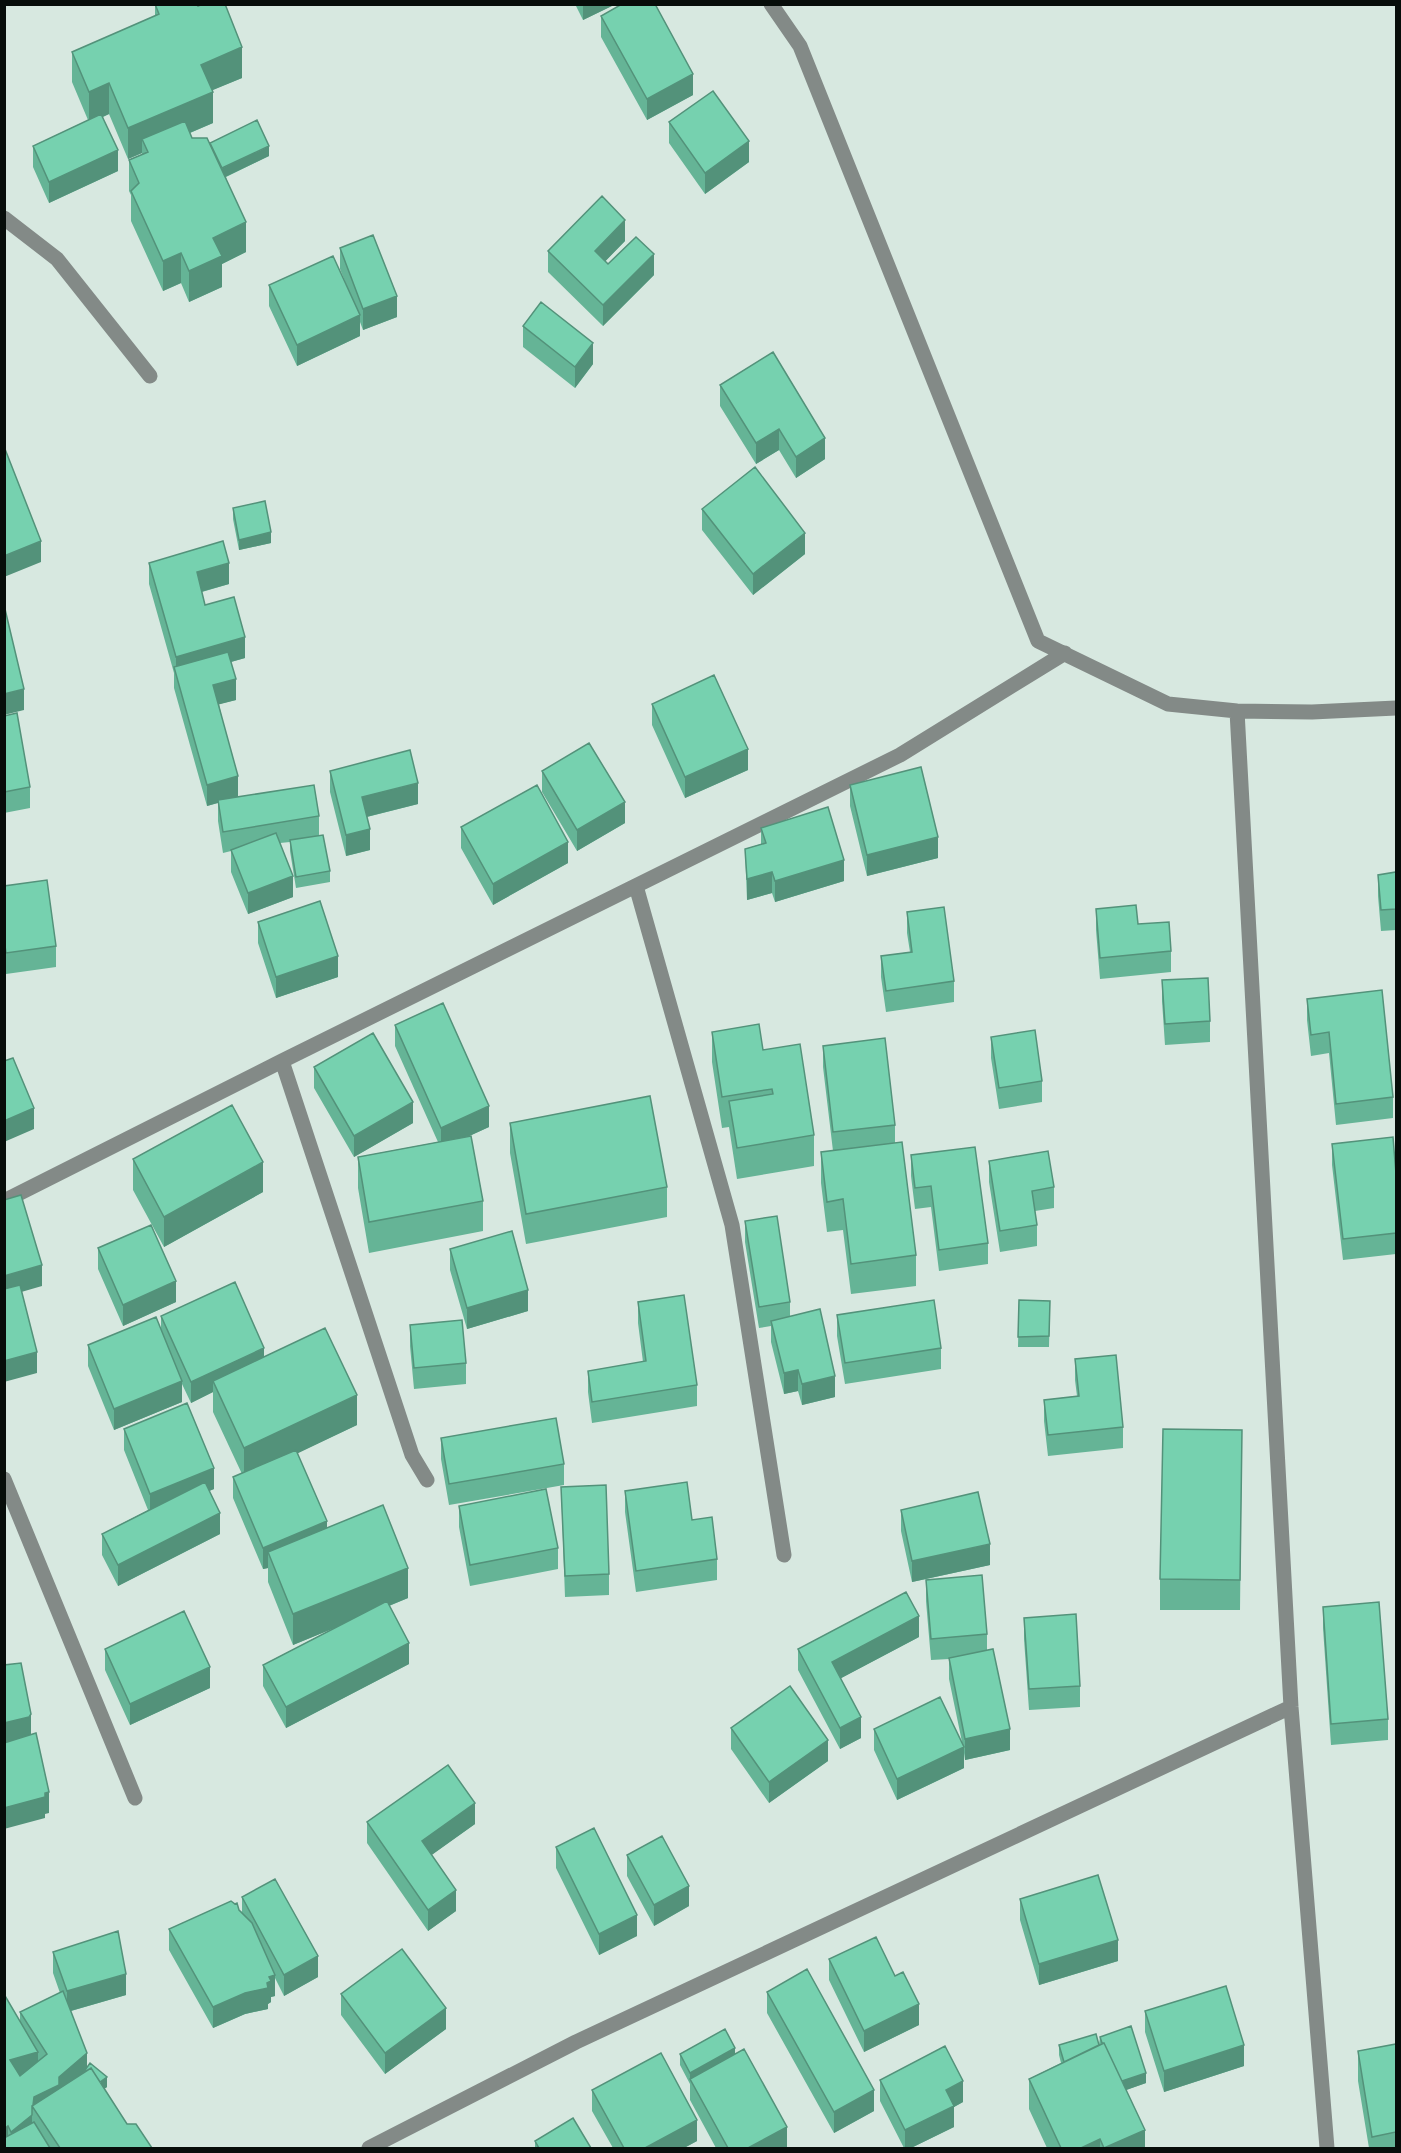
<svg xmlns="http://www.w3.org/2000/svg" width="1401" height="2153" font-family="'Sofia Sans Condensed',sans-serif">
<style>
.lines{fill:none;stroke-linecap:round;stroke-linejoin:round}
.minor{stroke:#838a87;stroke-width:15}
.wall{fill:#65b496}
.shaded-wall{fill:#53927a}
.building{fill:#76d1af;stroke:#53927a;stroke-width:1.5}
</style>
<rect width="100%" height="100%" fill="#d7e8e0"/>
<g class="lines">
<path class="minor" d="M771,4l29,42 238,595 130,63 69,7 75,1 84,-4
M4,218l53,41 93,117
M1237,711l54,996 36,441
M636,886l96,339 52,330
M282,1061l130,394 15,25
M4,1201l278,-140 618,-306 165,-102
M4,1479l131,319
M369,2148l207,-106 715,-335"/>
</g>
<path class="wall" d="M155,4l87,74 -30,12 1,33 -23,10 2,5 18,5 59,13 -43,21 20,75 -24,12v23l-33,15 -8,-19 -18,8 -32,-70v-26l-2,-4v-31l13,-5v-2l-14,6 -19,-45 -6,3 15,54 -69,32 -16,-36v-21l55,-26 -16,-38v-30l83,-36z
M575,4h41l-33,16z
M601,16l92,79 -46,25 -46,-83z
M669,122l80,40 -44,32 -36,-51z
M625,241l-20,20 3,3 46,11 -51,51 -55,-54v-21z
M340,248l57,69 -34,13 -3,-8v14l-63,30 -28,-60v-21l79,4 -8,-20z
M523,326l70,38 -18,24 -52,-41z
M720,385l105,74 -29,19 -17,-28 -23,14 -36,-58z
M233,508l38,35 -32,7 -6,-31z
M702,509l103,45 -52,41 -51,-65z
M149,563l80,21 -27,8 3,13 40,53 -14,4 5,38 -17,4 19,93 81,19v19l11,36v11l-34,6 -6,-37v-9l-10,1 13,54 -45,17 -17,-42v-21l-8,2 -5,-32v-18l-11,3 -33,-118v-15l-25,-89z
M652,704l96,66 -63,28 -33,-73z
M4,716l26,71v21l-26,5z
M330,771l88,33 -51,13 3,33 -24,6 -16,-64z
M542,771l83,52 -48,28 -35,-59z
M850,785l88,73 -71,18 -17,-70z
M461,827l107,36 -75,42 -32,-57z
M761,828l83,53 -69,21 -3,-9 -25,7 -2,-51 16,-5z
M1396,872v58l-15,1 -3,-35v-21z
M4,886l52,60v21l-50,7 -2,-14z
M1096,909l42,15 33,27v21l-71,7 -4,-49z
M907,912l47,69v21l-68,10 -5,-35v-21l29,-4 -3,-19z
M258,922l80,55 -62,21 -18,-55z
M1162,980l48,41v21l-45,3 -3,-44z
M1307,999l86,98v21l-57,7 -7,-72 -18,3 -4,-36z
M395,1025l94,102 -22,10 16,64v30l-114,22 -11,-65v-31l80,-15 -43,-96z
M712,1032l51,18 51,85v31l-77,13 -8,-52 -7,1 -10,-66z
M991,1037l51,44v21l-43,7 -8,-51z
M823,1046l72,79v18l21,112v31l-65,8 -8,-64 -16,2 -6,-49v-31l12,-1 -10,-84z
M314,1067l99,56 -59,34 -40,-69z
M510,1123l157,64v30l-141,27 -16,-91z
M1332,1144l64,30v80l-53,6 -11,-95z
M911,1155l77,88v21l-49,7 -8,-64 -16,2 -4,-33z
M133,1159l130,33 -99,55 -31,-57z
M989,1161l65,26v21l-19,3 2,14v21l-37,6 -11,-70z
M745,1221l45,81v14l45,81 -33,8 -4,-14 -14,3 -13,-52v-16l-12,2 -14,-86z
M98,1248l78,54 -53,24 -25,-57z
M450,1249l78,62 -61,18 -17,-59z
M1019,1300l31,1 -1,46h-31z
M638,1302l59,83v21l-105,17 -4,-31v-21l55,-9 -5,-39z
M837,1315l104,33v21l-96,15 -8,-48z
M161,1316l103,41 93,68 -60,28 30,75 81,70 -19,8 20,58 -123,64 -23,-42v-21l71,-37 -41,17 -25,-63v-14l-5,1 -30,-71v-21l9,-3 -29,-62v-20l-22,11 -9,-19v18l-68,28 -26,-64v-21l73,-16z
M410,1325l56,38v21l-52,5 -4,-43z
M1075,1359l48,68v21l-75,8 -4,-35v-21l33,-4 -2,-16z
M124,1429l90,60 -5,2 11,43 -102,52 -16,-31v-21l46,-24 -24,-60z
M1242,1430l-2,180h-80v-31z
M441,1438l123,26v21l-115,20 -8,-46z
M561,1487l48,87v21l-44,2z
M625,1491l67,29 25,39v21l-81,12 -11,-80z
M459,1506l99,42v21l-88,17 -11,-59z
M901,1510l89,55 -78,17 -11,-51z
M926,1580l61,54v16l23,100 -45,10 -1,-7v15l-67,32 -23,-50v-21l88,13 -13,-63v-20l-18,1 -5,-59z
M1323,1607l65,112v21l-57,5 -8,-117z
M1024,1618l56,68v21l-51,3 -5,-71z
M919,1637l-78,41 20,60 -21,11 -42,-79v-21z
M105,1649l105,39 -80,37 -25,-55z
M731,1728l97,33 -59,42 -38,-54z
M367,1822l108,2 -44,31 25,56 -28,20 -61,-88z
M556,1847l81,89 -38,19 -43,-87z
M627,1855l62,51 -35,20 -27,-50z
M242,1897l76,80 -34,19 -9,-18v18l-4,1v5l-3,2v5l-23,5 -32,14 -44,-78v-21l70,-19 3,2z
M1020,1899l98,62 -79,24 -19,-65z
M53,1952l73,43 -55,16 16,57 20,19 -3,2 23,35 25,24h-148l16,-128v-8l40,-19 -7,-20z
M829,1959l66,17 24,49 -55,27 -35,-72z
M767,1992l107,119 -40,22 -67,-120z
M341,1994l105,35 -61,45 -44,-59z
M1145,2011l99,55 -80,26 -19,-60z
M1100,2037l46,46 -20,7 19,58h-98l-18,-39v-30l32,-16 -2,-8v-10h40z
M1396,2044v104h-27l-11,-67v-30z
M680,2054h55l52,94h-71l-26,-48v-16l-10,-19z
M880,2080l83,22 -9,5v20l-43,21h-7l-24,-47z
M592,2090l105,51 -13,7h-71l-21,-37z
M535,2141l56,7h-56z"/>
<path class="shaded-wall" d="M583,4h33l-33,16z
M242,47v31l-41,17v-30z
M693,74v21l-46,25v-21z
M109,83v31l-20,9v-31z
M213,92v31l-66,28 -5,-12v14l-14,6v-31z
M749,141v21l-44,32v-21z
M269,146v10l-48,23v-10z
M118,150v21l-69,32v-21z
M625,220v21l-30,31v-21z
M246,222v30l-24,12v23l-33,15v-31l24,-33z
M181,253v30l-18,8v-30z
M654,254v21l-51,51v-21z
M397,296v21l-34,13v-21z
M360,315v21l-63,30v-21z
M593,343v21l-18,24v-21z
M779,429v21l-23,14v-21z
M825,438v21l-29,19v-21z
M271,532v11l-32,7v-10z
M805,533v21l-52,41v-21z
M41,541v21l-37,15v-21z
M229,563v21l-32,9v-21z
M245,637v21l-68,19 -1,-6v-14z
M236,679v21l-23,6v-21z
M24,689v21l-20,5v-21z
M748,749v21l-63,28v-21z
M238,776v21l-31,9v-21z
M418,783v21l-56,14v-21z
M625,802v21l-48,28v-21z
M370,829v21l-24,6v-21z
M938,837v21l-71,18v-21z
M568,842v21l-75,42v-21z
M844,860v21l-69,21v-21z
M772,872v21l-25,7v-21z
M293,876v21l-45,17v-21z
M338,956v21l-62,21v-21z
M413,1102v21l-59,34v-21z
M489,1106v21l-48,22v-21z
M34,1108v21l-30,13v-21z
M263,1162v30l-99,55v-30z
M42,1265v21l-38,11v-21z
M176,1281v21l-53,24v-21z
M528,1290v21l-61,18v-21z
M264,1348v21l-51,12v11l-22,11v-21z
M37,1352v21l-33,9v-21z
M798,1370v21l-14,3v-21z
M835,1376v21l-33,8v-21z
M182,1381v21l-68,28v-21z
M357,1395v30l-113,54v-31z
M214,1468v21l-64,26v-21z
M220,1513v21l-102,52v-21z
M327,1521v21l-59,10v16l-5,1v-21z
M990,1544v21l-78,17v-21z
M408,1568v30l-115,47v-31z
M919,1616v21l-87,46v-21z
M409,1643v21l-123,64v-21z
M210,1667v21l-80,37v-21z
M31,1714v21l-27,9v-21z
M861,1717v21l-21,11v-21z
M1010,1729v21l-45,10v-21z
M828,1740v21l-59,42v-21z
M964,1747v21l-67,32v-21z
M49,1792v21l-4,1v4l-41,11v-21z
M475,1803v21l-53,38v-21z
M689,1886v20l-35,20v-21z
M456,1890v21l-28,20v-21z
M637,1915v21l-38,19v-21z
M1118,1940v21l-79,24v-21z
M318,1956v21l-34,19v-21z
M126,1974v21l-59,17v-21z
M275,1975v21l-4,1v5l-3,2v5l-23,5 -32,14v-21l54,-24 2,-6z
M919,2004v21l-55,27v-21z
M446,2008v21l-61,45v-21z
M1244,2045v21l-80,26v-21z
M735,2048v11l-45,21v-7z
M38,2052v21l-28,8v-21z
M87,2053v21l-54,33 1,-10z
M1146,2073v10l-31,11v-11z
M107,2077v10l-16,11v-10z
M963,2081v21l-9,5v20l-43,21h-6v-18l41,-40z
M874,2090v21l-40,22v-21z
M32,2115v21l-21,12v-16z
M697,2120v21l-13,7h-39z
M8,2126v21l-4,1v-19z
M787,2127v21h-39z
M1145,2130v18h-41z
M1100,2139v9h-19z"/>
<path class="building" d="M155,4h41l2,2 5,-2h22l17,43 -41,18 12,27 -85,36 -19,-45 -20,9 -17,-40 87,-38z
M622,4h33l38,70 -46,25 -46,-83z
M713,91l36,50 -44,32 -36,-51z
M101,114l17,36 -69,32 -16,-36z
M257,120l12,26 -47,22 -12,-25z
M185,121l7,17h15l39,84 -33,16 9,18 -33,15 -8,-18 -18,8 -32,-70 8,-8 -10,-23 19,-8 -6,-13z
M602,196l23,24 -30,31 13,13 28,-27 18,17 -51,51 -55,-54z
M373,235l24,61 -34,13 -23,-61z
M333,256l27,59 -63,30 -28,-60z
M541,302l52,41 -18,24 -52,-41z
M773,352l52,86 -29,19 -17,-28 -23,14 -36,-58z
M5,449l36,92 -37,15v-106z
M755,467l50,66 -52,41 -51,-65z
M265,501l6,31 -32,8 -6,-32z
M223,541l6,22 -32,9 8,33 29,-8 11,40 -69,20 -27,-94z
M4,609h1l19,80 -20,5z
M228,652l8,27 -23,6 25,91 -31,9 -33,-118z
M714,675l34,74 -63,28 -33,-73z
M17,713l13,74 -26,5v-76z
M589,743l36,59 -48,28 -35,-59z
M410,750l8,33 -56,14 8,32 -24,6 -16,-64z
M921,767l17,70 -71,18 -17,-70z
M314,785l5,31 -96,16 -5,-32z
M537,785l31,57 -75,42 -32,-57z
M828,807l16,53 -69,21 -3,-9 -25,7 -2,-30 21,-6 -5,-15z
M276,833l17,43 -45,17 -17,-43z
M323,835l7,36 -34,6 -6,-37z
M1396,872v37l-15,1 -3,-35z
M47,880l9,66 -50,7 -2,-14v-53z
M320,901l18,55 -62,21 -18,-55z
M1136,905l2,19 31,-2 2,29 -71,7 -4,-49z
M944,907l10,74 -68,10 -5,-35 31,-4 -5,-40z
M1208,978l2,43 -45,3 -3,-44z
M1382,990l11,107 -57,7 -7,-72 -18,3 -4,-36z
M443,1003l46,103 -48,22 -46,-103z
M759,1024l4,26 37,-6 14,91 -77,13 -8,-47 44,-7 -1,-5 -50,8 -10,-65z
M1035,1030l7,51 -43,7 -8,-51z
M373,1033l40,69 -59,34 -40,-69z
M885,1038l10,87 -62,7 -10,-86z
M13,1058l21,50 -30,13v-60z
M650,1096l17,91 -141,27 -16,-91z
M232,1105l31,57 -99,55 -31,-58z
M471,1136l12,65 -114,21 -11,-65z
M1393,1137l3,37v59l-53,6 -11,-95z
M902,1142l14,113 -65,9 -8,-65 -16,3 -6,-50z
M975,1147l13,96 -49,7 -8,-64 -16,2 -4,-33z
M1048,1151l6,36 -22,4 5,34 -37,6 -11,-70z
M21,1195l21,70 -38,11v-76z
M777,1216l13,86 -31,5 -14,-86z
M151,1225l25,56 -53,24 -25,-57z
M512,1231l16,59 -61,18 -17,-59z
M235,1282l29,66 -73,34 -30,-66z
M20,1285l17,67 -33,9v-72z
M684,1295l13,90 -105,17 -4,-31 58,-10 -8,-59z
M934,1300l7,48 -96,15 -8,-48z
M1019,1300l31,1 -1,35 -31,1z
M820,1309l15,67 -33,8 -4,-14 -14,3 -13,-52z
M156,1317l26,64 -68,28 -26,-64z
M462,1320l4,43 -52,5 -4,-43z
M325,1328l32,67 -113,53 -31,-67z
M1116,1355l7,72 -75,8 -4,-35 35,-4 -4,-37z
M187,1403l27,65 -64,26 -26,-65z
M556,1418l8,46 -115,20 -8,-46z
M1163,1429l79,1 -2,150 -80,-1z
M296,1450l31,71 -64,27 -30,-71z
M205,1482l15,31 -102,52 -16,-31z
M687,1482l5,38 20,-3 5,42 -81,12 -11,-80z
M606,1485l3,89 -44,2 -4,-89z
M546,1489l12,59 -88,17 -11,-59z
M978,1492l12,52 -78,17 -11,-51z
M383,1505l25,63 -115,46 -25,-62z
M982,1575l5,59 -56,5 -5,-59z
M906,1592l13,24 -87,46 29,55 -21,11 -42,-79z
M387,1601l22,42 -123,64 -23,-42z
M1379,1602l9,117 -57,5 -8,-117z
M184,1611l26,56 -80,37 -25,-55z
M1076,1614l4,72 -51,3 -5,-71z
M993,1649l17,80 -45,10 -16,-81z
M21,1663l10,51 -2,3 -25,6v-58z
M790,1686l38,54 -59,42 -38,-54z
M940,1697l24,50 -67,32 -23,-50z
M36,1733l13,59 -4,1v4l-41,11v-65z
M448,1765l27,38 -53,38 34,49 -28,20 -61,-88z
M594,1828l43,87 -38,19 -43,-87z
M662,1836l27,50 -35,19 -27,-50z
M1098,1875l20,65 -79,24 -19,-65z
M275,1879l43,77 -34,19 -42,-78z
M231,1901l4,3 2,-1 2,7 13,13 23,52 -6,2 2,4 -4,2 1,5 -23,5 -32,14 -44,-78z
M118,1931l8,43 -59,17 -14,-39z
M876,1937l19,39 8,-4 16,32 -55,27 -35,-72z
M402,1949l44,59 -61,45 -44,-59z
M807,1969l67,121 -40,22 -67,-120z
M1226,1986l18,59 -80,26 -19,-60z
M63,1991l24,62 -28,24v8l-25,12 -1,8 -1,1v9l-21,17 -3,-6 -4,3v-135l34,58 -28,8 10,16 27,-22 -27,-42z
M1131,2026l15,47 -24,8 -18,-38h-2l-2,-6z
M725,2029l10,19 -45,25 -10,-19z
M1096,2034l3,11 -35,17 -5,-17z
M1104,2043l41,87 -41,18 -4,-9 -19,9h-20l-32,-69z
M1396,2044v88l-24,5 -14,-86z
M945,2046l18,35 -17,9 8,16 -49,24 -25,-50z
M744,2049l43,78 -39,21h-20l-38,-69z
M661,2053l36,67 -52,28h-21l-32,-58z
M90,2063l17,14 -7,5 -9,-14 -8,5z
M91,2068l36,56h9l16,24h-92l-28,-42z
M573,2118l18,30h-52l-4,-7z
M34,2122l16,26h-46v-10z"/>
<rect width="1401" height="2153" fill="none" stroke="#070d0a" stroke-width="12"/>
</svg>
